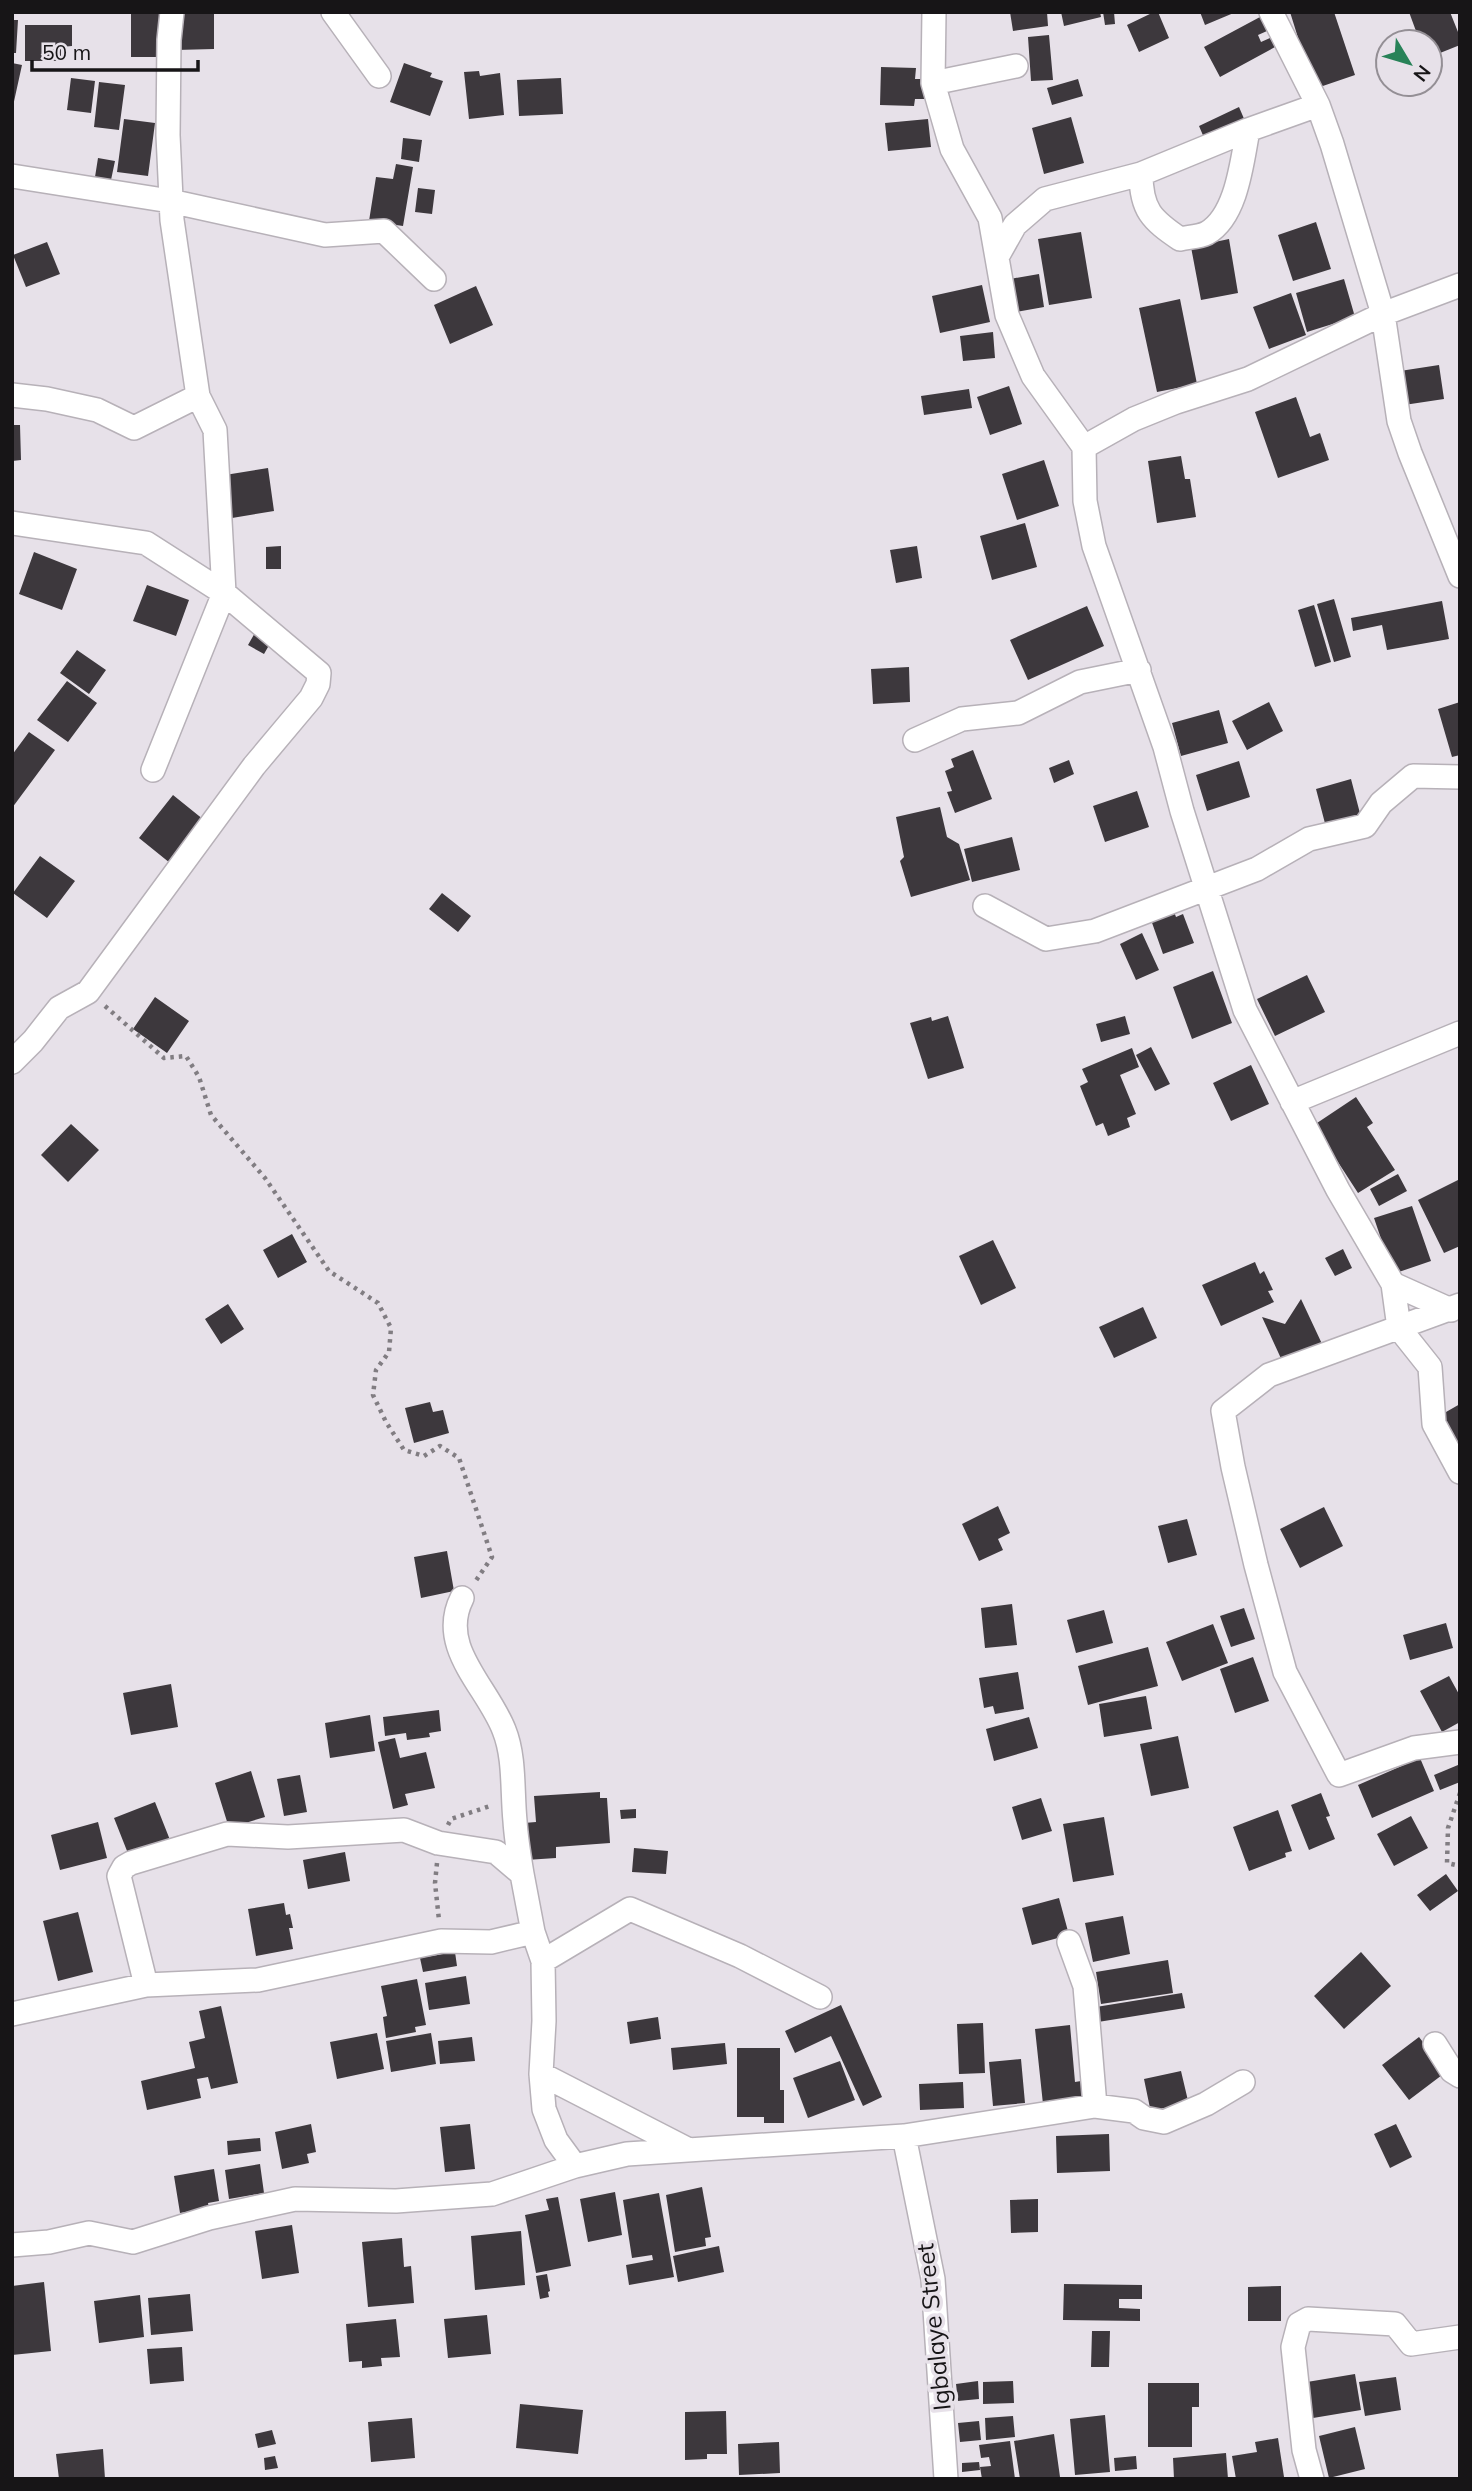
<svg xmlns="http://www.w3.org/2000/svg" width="1472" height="2491" font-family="Mulish,sans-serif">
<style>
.building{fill:#3d383d}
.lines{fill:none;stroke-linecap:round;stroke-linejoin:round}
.minor-casing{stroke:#b7b1b8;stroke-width:26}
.path{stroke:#817d82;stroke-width:4.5;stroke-dasharray:3.5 5;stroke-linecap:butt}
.minor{stroke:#fff;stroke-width:23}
.labels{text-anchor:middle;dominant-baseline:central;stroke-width:7;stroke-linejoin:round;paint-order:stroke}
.street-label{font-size:24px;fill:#171517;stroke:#e7e1e9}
</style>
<rect width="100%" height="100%" fill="#e7e1e9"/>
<path class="building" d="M131,12h36v45h-36z
M175,12h39v37l-38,1z
M1010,12h37l1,14 -35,5z
M1061,12h39l1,5 -37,9z
M1103,12h11l1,12 -10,1z
M1154,12h4l11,26 -30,14 -12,-27z
M1200,12h36l-31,13z
M1290,12h44l21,63 -41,14z
M1409,12h41l10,25v8l-30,12v-15h-10z
M1260,17l7,14 -9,4 3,7 9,-4 5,9 -55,30 -16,-30z
M12,20h6l-2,33h-4z
M25,25h47v21l-11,1v14h-36z
M1049,35l4,45 -22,1 -3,-44z
M12,63l10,2 -9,41h-1z
M404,63l28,10 -2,4 13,4 -13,35 -40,-14z
M881,67l35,1 -1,11h11l-1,20h-10l-1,7 -34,-1z
M479,71l1,5 20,-3 4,42 -35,4 -5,-47z
M71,78l24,3 -4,32 -24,-3z
M561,78l2,36 -44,2 -2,-36z
M1078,79l5,17 -31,9 -5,-17z
M99,82l26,3 -6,45 -25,-3z
M1239,107l6,14 -40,19 -6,-14z
M1071,117l13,46 -40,11 -12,-46z
M124,119l31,4 -7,53 -31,-4z
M928,119l3,28 -43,4 -3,-28z
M403,138l19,2 -3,22 -18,-3z
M98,158l17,3 -4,19 -16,-3z
M396,164l17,3 -10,59 -34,-5 7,-44 17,2z
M418,188l17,2 -3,24 -17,-2z
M1316,222l15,47 -38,12 -15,-46z
M1081,232l11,66 -43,7 -11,-66z
M1229,239l9,54 -37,7 -10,-53z
M47,242l13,32 -34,13 -13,-32z
M1039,274l5,33 -28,5 -6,-33z
M1344,279l11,38 -48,15 -11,-39z
M982,285l8,37 -50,11 -8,-37z
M476,286l17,39 -43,19 -16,-39z
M1291,293l15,42 -37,14 -16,-42z
M1180,299l17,85 -40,8 -18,-84z
M993,332l2,26 -32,3 -3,-25z
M1439,365l5,34 -40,6 -4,-34z
M1009,386l13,38 -32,11 -13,-38z
M969,389l3,19 -48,7 -3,-19z
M1296,397l14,40 10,-4 9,27 -51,18 -23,-66z
M12,425h8l1,35 -9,1z
M1181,456l4,23h5l6,38 -39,6 -9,-62z
M1044,460l15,46 -42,14 -15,-46z
M268,468l6,43 -42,7 -7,-43z
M1025,523l12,44 -45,13 -12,-44z
M281,546v23h-15v-22z
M917,546l5,32 -26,5 -6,-33z
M34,552l43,17 -15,41 -43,-16z
M147,585l42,15 -13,36 -43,-15z
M1334,599l17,58 -17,5 -17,-58z
M1442,601l7,38 -62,11 -5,-25 -29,6 -2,-13z
M1314,605l17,57 -16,5 -17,-57z
M1087,606l17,40 -76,34 -18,-40z
M256,631l16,9 -8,14 -16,-9z
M77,650l29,20 -17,24 -29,-21z
M909,667l1,35 -37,2 -2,-35z
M67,681l30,22 -29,39 -31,-22z
M1269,702l14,29 -36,19 -15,-29z
M1460,702v53l-8,2 -14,-48z
M1219,710l9,33 -47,13 -9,-33z
M29,732l26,18 -43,58v-53z
M973,750l19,49 -37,14 -8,-21 5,-1 -7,-20 9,-4 -3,-8z
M1069,760l5,14 -20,9 -5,-15z
M1239,761l11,36 -43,14 -11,-36z
M1351,779l11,42 -35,10 -11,-42z
M1137,791l12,36 -44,15 -12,-36z
M173,795l31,25 -34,43 -31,-25z
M940,807l7,30 12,7 11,36 -59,17 -11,-36 4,-4 -8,-40z
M1012,837l8,33 -48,12 -8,-33z
M40,856l35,25 -28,37 -34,-25z
M442,893l29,23 -13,16 -29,-23z
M1173,909l3,8 7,-3 11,29 -31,11 -13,-37z
M1142,933l17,37 -23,10 -16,-36z
M1213,971l19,52 -40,16 -19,-52z
M1307,975l18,37 -50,24 -18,-37z
M155,997l34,24 -22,32 -34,-24z
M948,1016l16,52 -36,11 -18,-56 21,-6 1,4z
M1125,1016l5,18 -29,8 -5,-18z
M1151,1047l19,37 -15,7 -19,-36z
M1132,1048l7,19 -19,8 16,39 -9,4 3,9 -22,9 -5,-13 -7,3 -16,-40 8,-4 -6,-13z
M1251,1065l18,39 -38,17 -18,-38z
M1356,1097l17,26 -6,4 28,43 -37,23 -44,-68z
M71,1124l28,26 -31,32 -27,-27z
M1398,1174l9,17 -28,15 -9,-17z
M1460,1179v67l-16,7 -26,-53z
M1412,1206l19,55 -38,13 -19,-56z
M292,1234l15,28 -29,16 -15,-28z
M993,1240l23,48 -35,17 -22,-49z
M1343,1249l9,19 -17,8 -10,-18z
M1255,1262l5,12 4,-3 9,19 -5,1 6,11 -53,24 -19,-41z
M1301,1299l22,47 -39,19 -22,-48 23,7z
M228,1304l16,25 -23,15 -16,-25z
M1143,1307l14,31 -43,20 -15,-31z
M430,1402l3,10 10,-2 6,23 -35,10 -9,-35z
M1460,1404v47l-21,-35z
M998,1506l12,27 -12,6 5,11 -24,11 -17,-37z
M1324,1507l19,39 -43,22 -20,-39z
M1187,1519l10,36 -29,8 -10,-37z
M447,1551l7,40 -33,7 -7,-41z
M1012,1604l5,41 -32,3 -4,-40z
M1244,1608l11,31 -24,8 -11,-31z
M1104,1610l9,33 -37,10 -9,-33z
M1446,1623l7,25 -43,12 -7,-25z
M1213,1624l15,39 -46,18 -16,-39z
M1148,1647l10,39 -70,19 -10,-39z
M1253,1657l16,44 -34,12 -15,-44z
M1018,1672l6,37 -29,5 -2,-8 -9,2 -5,-30z
M1449,1676l11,20v26l-18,10 -22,-41z
M171,1684l7,43 -47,8 -8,-42z
M1146,1696l6,33 -48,8 -5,-33z
M439,1710l2,21 -12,2 1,4 -23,3 -1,-7 -21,3 -2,-19z
M370,1715l5,36 -45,7 -5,-35z
M1029,1717l9,31 -44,13 -8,-32z
M1178,1736l11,52 -38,8 -11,-52z
M395,1738l5,20 26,-6 9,36 -30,6 3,11 -15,4 -15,-67z
M1420,1758l14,33 -62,27 -14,-33z
M1458,1765l2,17 -20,8 -6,-15z
M251,1771l14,46 -36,11 -14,-45z
M300,1775l7,37 -23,4 -7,-37z
M600,1792v6h7l3,45 -54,4v11l-30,2 -2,-37 12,-1 -2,-26z
M1321,1793l9,23 -4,1 9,22 -26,11 -18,-45z
M1041,1798l11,33 -30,9 -10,-33z
M155,1802l15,38 -41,16 -15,-38z
M636,1809v9l-15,1 -1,-9z
M1278,1810l14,41 -7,2 1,4 -37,14 -16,-44z
M1411,1816l17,32 -34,18 -17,-32z
M1104,1817l10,58 -41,7 -10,-58z
M98,1822l9,36 -47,12 -9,-35z
M634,1848l34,3 -2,23 -34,-2z
M345,1852l5,29 -42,8 -5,-29z
M1446,1874l12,17 -28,20 -13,-16z
M1059,1898l10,37 -37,10 -10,-37z
M284,1903l2,12 4,-1 3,14h-4l4,21 -37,7 -8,-47z
M78,1912l15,60 -35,9 -15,-60z
M1123,1916l7,38 -37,8 -8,-39z
M455,1952l2,14 -34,6 -3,-14z
M1361,1952l30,34 -47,43 -30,-33z
M1168,1960l5,33 -72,11 -5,-32z
M466,1976l4,28 -41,6 -4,-27z
M417,1979l9,46 -11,2 1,5 -30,6 -3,-21 4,-1 -6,-30z
M1182,1993l3,15 -87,14 -2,-15z
M841,2005l41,92 -19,9 -32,-70 -36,17 -10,-22z
M221,2006l17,77 -27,6 -3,-12 -11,2 4,19 -54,12 -6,-29 54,-13 -6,-26 16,-4 -6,-27z
M658,2017l3,22 -31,5 -3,-22z
M983,2023l2,50 -26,1 -2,-50z
M1070,2025l5,57 6,-1 2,19 -40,4 -8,-75z
M377,2033l7,36 -47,10 -7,-37z
M431,2033l5,31 -45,8 -5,-31z
M472,2037l3,24 -35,3 -2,-23z
M1419,2037l27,35 -37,28 -27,-35z
M725,2043l2,21 -54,6 -2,-22z
M737,2048h43v42h4v33h-20v-6h-27z
M1021,2059l4,44 -32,3 -4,-44z
M840,2061l15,39 -47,18 -15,-40z
M1181,2071l8,34 -38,8 -7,-34z
M963,2082l1,26 -44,2 -1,-26z
M311,2124l5,28 -9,2 2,9 -27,6 -7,-37z
M470,2124l5,45 -30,3 -5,-45z
M1396,2124l16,33 -22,11 -16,-34z
M1109,2134l1,37 -53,2 -1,-37z
M260,2138l1,13 -33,4 -1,-14z
M260,2164l4,29 -35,6 -4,-29z
M214,2169l5,32 -11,2 1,5 -29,5 -6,-37z
M702,2187l9,50 -6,1 1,8 -31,6 -9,-57z
M615,2192l7,43 -34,7 -8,-43z
M659,2193l15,84 -45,8 -3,-20 27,-5 -1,-5 -20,3 -9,-58z
M558,2197l13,69 -35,7 -11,-58 24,-5 -3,-11z
M1038,2199v33l-27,1 -1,-33z
M292,2225l7,48 -37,6 -7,-48z
M521,2231l4,54 -50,5 -4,-54z
M402,2238l2,29 7,-1 3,37 -46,4 -6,-65z
M719,2246l5,26 -46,10 -5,-26z
M547,2274l3,17 -2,1 1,5 -9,2 -4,-23z
M44,2282l7,69 -39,4v-69z
M1064,2284l78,1v14h-23v9l21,1v12l-77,-1z
M1281,2286v35h-33v-34z
M190,2294l3,37 -42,4 -3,-37z
M140,2295l4,42 -45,6 -5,-42z
M487,2315l4,39 -43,4 -4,-39z
M396,2319l4,38 -19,1 1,8 -20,2v-7l-13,1 -3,-38z
M1092,2331h18l-1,36h-18z
M182,2347l2,34 -34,3 -3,-35z
M1355,2374l6,36 -48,8 -6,-36z
M1396,2377l5,33 -36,6 -6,-34z
M978,2381l1,18 -21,2 -2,-17z
M1013,2381l1,22 -31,1v-22z
M1148,2383h51v24h-7v40h-44z
M520,2404l63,6 -5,44 -62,-6z
M726,2411l1,43h-20v5l-22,1v-48z
M1105,2415l5,57 -35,3 -5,-56z
M1013,2416l2,21 -29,3 -1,-22z
M412,2418l3,40 -44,4 -3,-40z
M979,2421l2,19 -21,2 -2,-19z
M1355,2427l10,42 -36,9 -10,-42z
M272,2430l4,14 -18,4 -3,-14z
M1054,2434l6,43 -40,2 -6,-38z
M1278,2438l6,39 -48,2 -4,-23 25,-4 -2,-10z
M1010,2441l5,38h-33l-2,-12 11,-1 -2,-9 -8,1 -2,-13z
M779,2442l1,31 -41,2 -1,-31z
M103,2449l2,30h-46l-3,-25z
M1226,2453l2,26h-54l-1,-21z
M275,2456l3,12 -13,2 -1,-12z
M1136,2456l1,13 -22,2 -1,-13z
M979,2462l1,8 -18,2v-9z"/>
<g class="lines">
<g class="minor-casing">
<path id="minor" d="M333,12l46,64
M934,12l-1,71 19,66 38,69 17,97 26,61 51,71 1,54 9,45 71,201 17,64 63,199 93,180 55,94 6,44 31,39 4,57 26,48
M1271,12l47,93 14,39 51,170 16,107 11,32 50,123
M933,83l83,-17
M1248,130c-6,31 -11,86 -41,103 -8,4 -18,4 -27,6 -28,-19 -39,-29 -39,-65l107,-44 70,-25
M12,176l158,25 155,34 59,-4 50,48
M997,257l18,-32 30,-26 96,-25
M12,395l35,4 50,11 37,18 64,-32
M1084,447l50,-28 42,-17 72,-23 135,-65 77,-29
M12,523l134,20 78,50 -71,177
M915,740l47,-21 56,-6 62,-31 59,-12
M985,906l61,33 49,-8 162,-62 52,-30 56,-13 16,-23 32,-27 47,1
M12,1062l21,-21 26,-33 29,-16 166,-226 57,-68 7,-14 1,-11 -95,-80 -9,-163 -17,-34 -26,-176 -4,-85 1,-95 3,-28
M1292,1102l168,-69
M1393,1284l58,26
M1460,1305l-191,70 -46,36 10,56 23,98 29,107 54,103 75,-27 46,-6
M462,1598c-25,49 25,88 42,132 11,27 8,61 11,91 1,17 4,35 7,53
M1069,1942l16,44 10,120
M543,1961l87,-52 110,47 80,41
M146,1985l-27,-109 5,-9 7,-4 96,-29 61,3 116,-7 34,13 58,9 26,22 11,58 10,29 1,60 -3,53 3,35 12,31 19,26
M12,2014l134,-29 112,-5 183,-39 50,1 42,-10
M1435,2044l17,27 8,5
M541,2074l146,75
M904,2136l29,143 13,200
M12,2245l37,-3 40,-9 44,9 76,-24 86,-19 101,2 96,-7 83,-28 52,-12 277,-18 191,-30 39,5 10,7 20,4 42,-18 37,-22
M1312,2479l-8,-29 -11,-103 6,-23 9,-5 87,5 16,20 49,-7"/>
</g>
<path class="path" d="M105,1006l59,52 22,-2 13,21 12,38 54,63 64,93 49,32 13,25 -2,24 -13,18 -3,25 13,27 18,28 20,6 16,-10 19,12 33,99 -17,25
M1460,1793l-12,35 -1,35 13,3
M448,1825l3,-6 42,-14
M437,1863l-2,20 4,37"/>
<use href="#minor" class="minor"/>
</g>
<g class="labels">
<g class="street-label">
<text transform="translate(933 2327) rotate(-96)">Igbalaye Street</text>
</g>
</g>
<rect width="1472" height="2491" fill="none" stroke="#171517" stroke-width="28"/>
<g transform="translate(1409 63) rotate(128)"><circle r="33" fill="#e7e1e9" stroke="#948f95" stroke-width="2"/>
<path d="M0-5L12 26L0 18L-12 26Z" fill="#288258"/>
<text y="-10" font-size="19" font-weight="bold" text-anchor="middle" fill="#171517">N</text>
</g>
<path d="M32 60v10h166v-10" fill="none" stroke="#171517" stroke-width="3.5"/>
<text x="42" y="60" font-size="21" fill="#171517" stroke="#e7e1e9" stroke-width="5" paint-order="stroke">50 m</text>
</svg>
